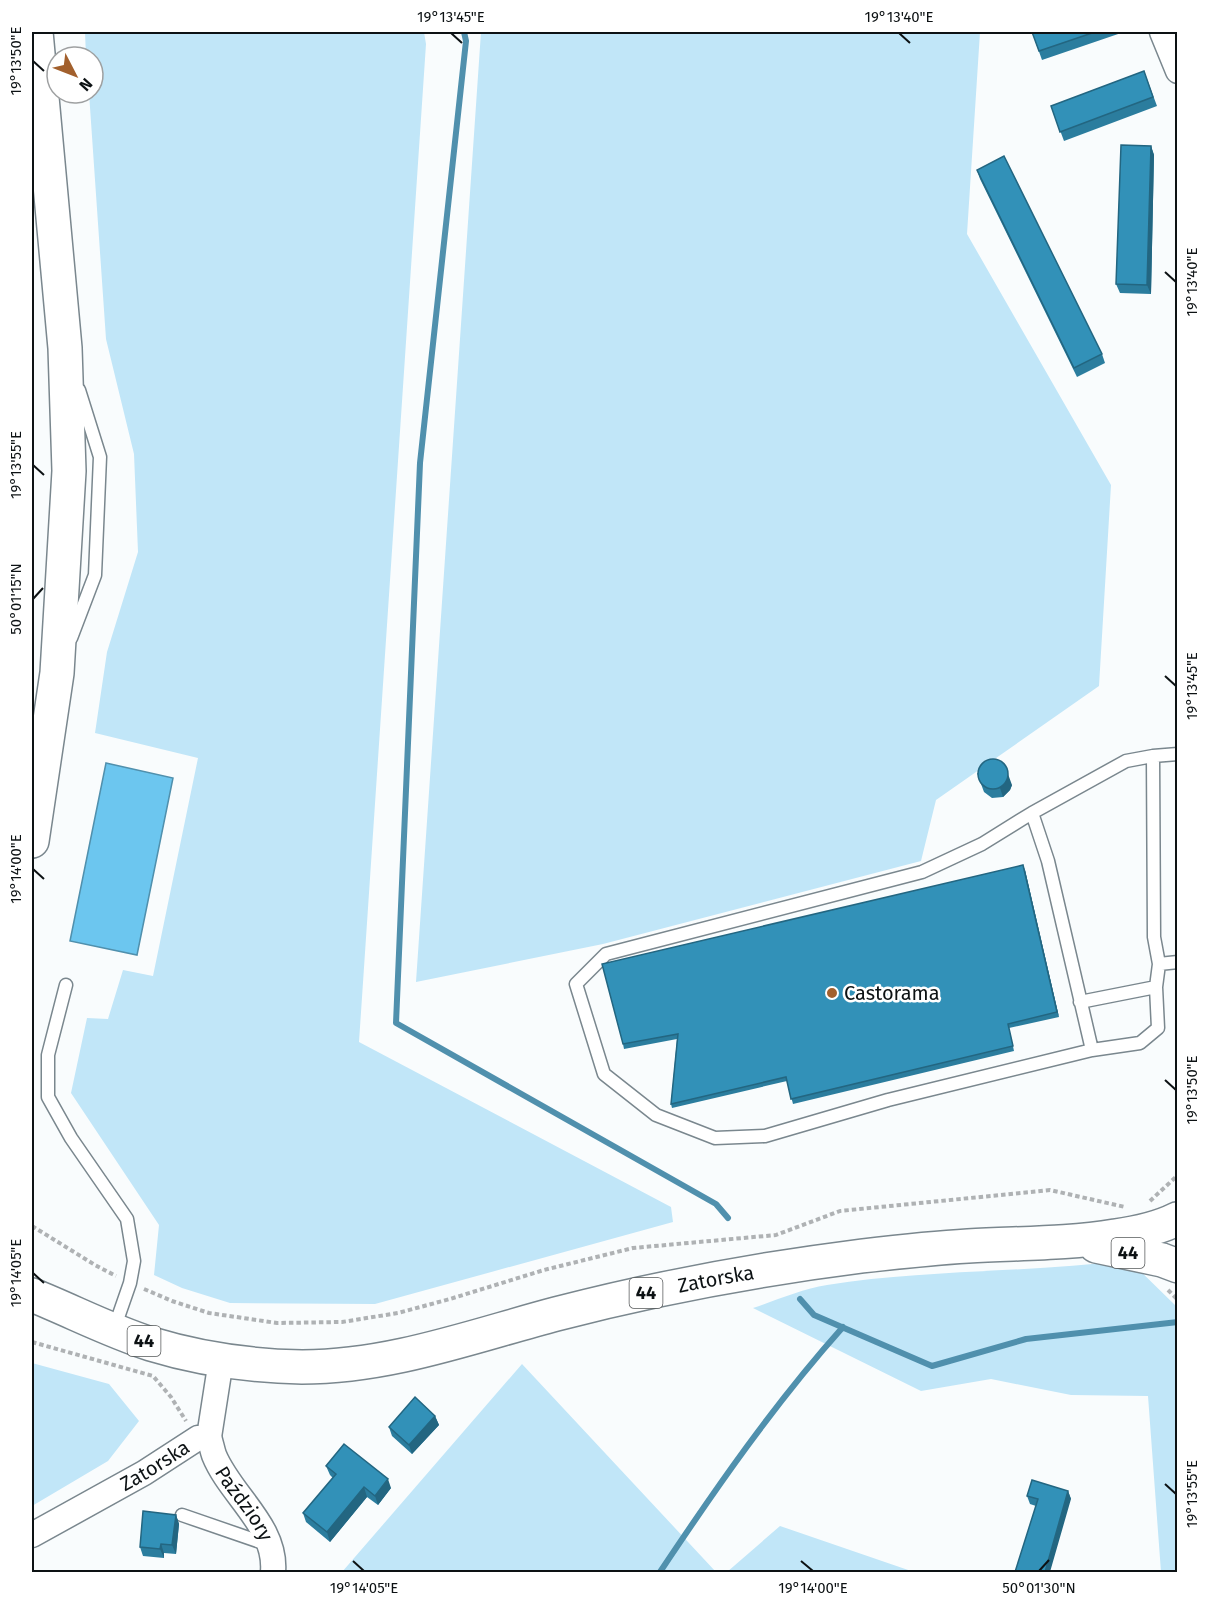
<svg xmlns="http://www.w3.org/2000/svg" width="1209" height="1604" font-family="'Fira Sans',sans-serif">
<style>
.green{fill:#c1e6f8}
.water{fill:#6cc6ef;stroke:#5090ad;stroke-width:1.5}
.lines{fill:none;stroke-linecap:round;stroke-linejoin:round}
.stream{stroke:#5090ad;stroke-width:6}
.service-casing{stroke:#7a878e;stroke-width:15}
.minor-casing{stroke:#7a878e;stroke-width:27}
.secondary-casing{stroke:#7a878e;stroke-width:36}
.primary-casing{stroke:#7a878e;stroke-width:36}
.path{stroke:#afb2b4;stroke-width:4;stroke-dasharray:4.5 3;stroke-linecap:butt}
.service{stroke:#fff;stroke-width:12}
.minor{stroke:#fff;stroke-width:24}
.secondary{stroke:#fff;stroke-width:33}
.primary{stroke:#fff;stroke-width:33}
.wall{fill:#2b7d9e}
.shaded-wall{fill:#236681}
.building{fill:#3291b8;stroke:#236681;stroke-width:1.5}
.ticks{fill:none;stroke:#0d1214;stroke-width:2}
.poi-dot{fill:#a2602d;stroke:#fff;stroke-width:2}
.labels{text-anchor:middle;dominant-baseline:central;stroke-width:5;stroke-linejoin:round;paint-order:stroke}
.shield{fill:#fff;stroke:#56595a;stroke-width:1.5}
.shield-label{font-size:18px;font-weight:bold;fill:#0d1214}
.poi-label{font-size:20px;fill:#0d1214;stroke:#fff;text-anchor:start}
.street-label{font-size:20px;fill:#0d1214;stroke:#fff}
.neatline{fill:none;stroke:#0d1214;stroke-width:2}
.ticks-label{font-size:15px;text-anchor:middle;fill:#0d1214}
</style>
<rect width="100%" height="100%" fill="#f9fcfd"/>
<path class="green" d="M85,32h339l2,12 -67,998 312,165 2,15 -298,82 -145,-1 -48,-15 -28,-13 5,-50 -88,-132 16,-75 21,1 15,-49 30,6 45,-218 -103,-25 12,-81 31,-100 -4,-98 -28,-115 -17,-246h4v-36h-7z
M481,32h499l-13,202 144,251 -12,201 -163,114 -15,61 -318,83 -187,38z
M1129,1260l48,47v265h-16l-13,-176 -77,-1 -80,-16 -70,12 -168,-83c24,-8 49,-19 74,-23 100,-16 202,-12 302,-25z
M32,1363l77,21 30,37 -31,40 -76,45z
M522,1364l194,208h-374z
M780,1526l134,46h-187z"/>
<path class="water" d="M106,763l67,15 -36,177 -67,-14z"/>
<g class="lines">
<path class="stream" d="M464,32l2,9 -46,422 -24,560 320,181 12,14
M800,1299l14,16 118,51 94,-27 152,-17
M660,1572c56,-84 115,-169 183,-245"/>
<g class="service-casing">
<path id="service" d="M71,638l24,-63 5,-118 -21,-67
M1153,756l1,181 5,27 -3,23 2,41 -18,15 -48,7 -204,50 -123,36 -50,2 -59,-23 -52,-41 -28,-90 30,-30 316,-82 60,-28 50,-31 94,-52z
M1153,756l25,-2
M1032,813l16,48 44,189
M1159,964l19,-2
M66,985l-18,70v42l23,41 56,81 7,42 -4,22 -16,46
M1080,1002l76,-15
M182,1515l87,30"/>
</g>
<g class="minor-casing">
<g id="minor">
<path d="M1162,32l16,39"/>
<path id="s1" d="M209,1437c2,6 3,12 5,18 16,40 63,71 59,117"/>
<path id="s2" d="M32,1535l112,-62 54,-35 11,-1 12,-77"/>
</g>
</g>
<g class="secondary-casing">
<path id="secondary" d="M32,841l25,-168 12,-202 -4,-123 -29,-316"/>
</g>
<g class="primary-casing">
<g id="primary">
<path d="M1096,1246l66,14 16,6"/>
<path id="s3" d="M32,1295c40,16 78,36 119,49 49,15 101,22 151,23 88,0 171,-31 254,-53 100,-26 203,-45 306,-58 35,-4 71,-8 106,-10 49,-3 98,-2 147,-10 22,-3 42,-7 62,-17"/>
</g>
</g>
<path class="path" d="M1150,1201l28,-26
M32,1226l63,39 21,11
M144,1289l28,12 37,12 68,10 65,-1 56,-9 52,-14 94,-29 89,-22 143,-13 64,-24 210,-21 75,17
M1168,1290l10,10
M32,1342l121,34 18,21 15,24"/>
<use href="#service" class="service"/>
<use href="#minor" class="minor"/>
<use href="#secondary" class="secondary"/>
<use href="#primary" class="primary"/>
</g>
<path class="wall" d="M1032,32h92l-82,28z
M1144,71l13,35 -93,35 -13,-35z
M1151,146l3,9 -3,139 -31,-1 -4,-9z
M977,170l125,184 3,9 -28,14 -97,-198z
M977,773l35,12 -2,5 -7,7 -11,1 -8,-6z
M1025,870l34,147 -50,11 5,23 -221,53 -6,-23 -115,27 -1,-4 6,-65 -53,10 -1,-5z
M435,1416l4,9 -27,29 -20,-18 -3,-9z
M326,1466l65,22 -13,17 -11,-8 -37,45 -24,-20 -3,-9 30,-35 -3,-3z
M1068,1491l3,8 -35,7 -6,-2 -3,-8z
M176,1515l3,9 -3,30 -12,-1v5l-21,-2 -3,-9z"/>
<path class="shaded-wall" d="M1151,146l3,9 -3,139 -4,-9z
M1004,763l8,22 -2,5 -7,7 -3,-9z
M1023,865l2,5 34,147 -2,-5z
M435,1416l4,9 -27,29 -3,-9z
M388,1479l3,9 -13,17 -3,-9z
M364,1487l3,10 -37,45 -3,-10z
M1068,1491l3,8 -21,73h-5z
M176,1515l3,9 -3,30 -4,-9z
M161,1544l3,9v5l-4,-9z"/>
<path class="building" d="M1032,32h63l-56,19z
M1144,71l9,26 -93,35 -9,-26z
M1121,145l30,1 -4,139 -31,-1z
M1004,156l98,198 -28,14 -97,-198z
M978 774a15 15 0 1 1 30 0a15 15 0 1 1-30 0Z
M1023,865l34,147 -49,12 5,22 -222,53 -5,-22 -115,27 7,-70 -55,10 -21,-80z
M415,1397l20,19 -26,29 -20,-18z
M344,1444l44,35 -13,17 -11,-9 -37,45 -24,-19 33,-39 -10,-8z
M1032,1480l36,11 -23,81h-30l23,-73 -11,-3z
M143,1511l33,4 -4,30 -11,-1 -1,5 -20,-2z"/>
<path class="ticks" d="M451,33l11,10M899,33l11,10M33,61l11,10M1165,272l11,10M33,465l11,10M33,599l10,-11M1165,676l11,10M33,869l11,10M1165,1080l11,10M33,1273l11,10M1165,1484l11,10M353,1561l11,10M801,1561l12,10M1039,1571l10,-11"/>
<circle class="poi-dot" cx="832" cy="993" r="6"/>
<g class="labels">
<g class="shield">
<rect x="1111.5" y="1238" width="33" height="30" rx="4.5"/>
<rect x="629.5" y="1278" width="33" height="30" rx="4.5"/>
<rect x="127.5" y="1326" width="33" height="30" rx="4.5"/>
</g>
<g class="shield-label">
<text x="1128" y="1253">44</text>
<text x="646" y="1293">44</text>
<text x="144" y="1341">44</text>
</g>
<g class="poi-label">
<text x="844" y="993">Castorama</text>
</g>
<g class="street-label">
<text stroke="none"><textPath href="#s3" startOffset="706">Zatorska</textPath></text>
<text stroke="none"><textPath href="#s2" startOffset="141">Zatorska</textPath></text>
<text stroke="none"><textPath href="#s1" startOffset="76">Paździory</textPath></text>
</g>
</g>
<rect width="1209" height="1604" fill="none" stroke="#ffffff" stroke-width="66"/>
<g transform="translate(75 75) rotate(132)"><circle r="28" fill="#ffffff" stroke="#9ea0a1" stroke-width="1.5"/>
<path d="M0-4.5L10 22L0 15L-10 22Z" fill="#a2602d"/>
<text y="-9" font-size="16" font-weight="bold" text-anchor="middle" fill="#0d1214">N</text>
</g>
<rect x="33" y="33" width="1143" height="1538" class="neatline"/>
<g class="ticks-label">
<text x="451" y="22">19°13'45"E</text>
<text x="899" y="22">19°13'40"E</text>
<text transform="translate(16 61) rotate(-90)" y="5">19°13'50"E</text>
<text transform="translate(1192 282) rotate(-90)" y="5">19°13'40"E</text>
<text transform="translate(16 465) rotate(-90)" y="5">19°13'55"E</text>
<text transform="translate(16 599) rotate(-90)" y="5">50°01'15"N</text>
<text transform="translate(1192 686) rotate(-90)" y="5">19°13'45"E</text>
<text transform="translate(16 869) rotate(-90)" y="5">19°14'00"E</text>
<text transform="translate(1192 1090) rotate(-90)" y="5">19°13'50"E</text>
<text transform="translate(16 1273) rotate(-90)" y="5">19°14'05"E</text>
<text transform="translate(1192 1494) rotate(-90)" y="5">19°13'55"E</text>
<text x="364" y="1593">19°14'05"E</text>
<text x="813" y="1593">19°14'00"E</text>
<text x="1039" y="1593">50°01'30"N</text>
</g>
</svg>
